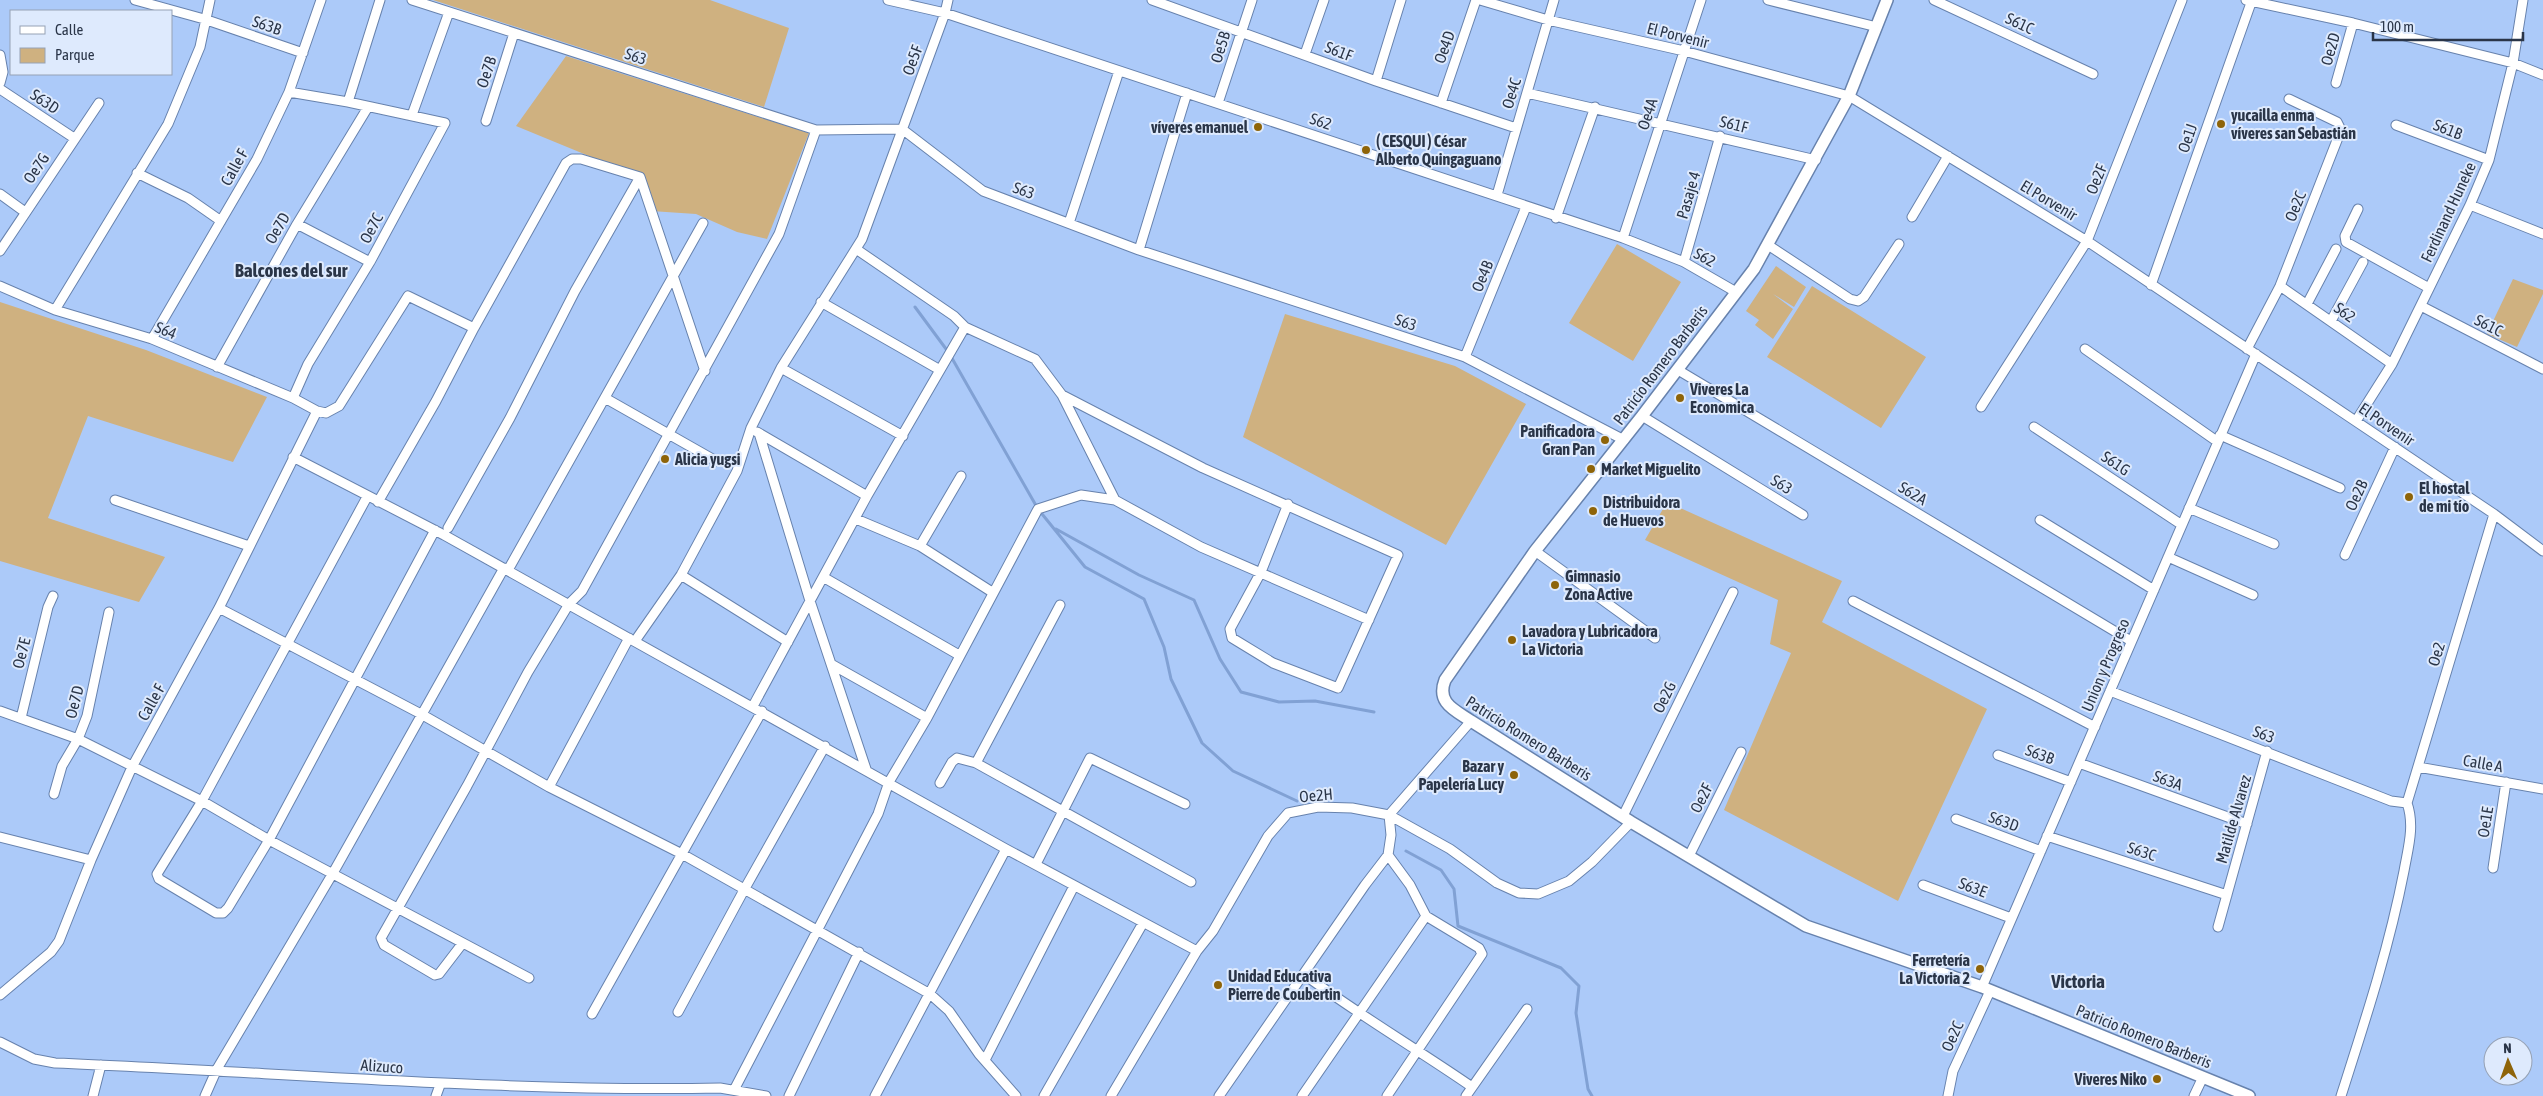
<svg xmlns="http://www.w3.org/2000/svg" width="2543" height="1096" font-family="'Asap Condensed',sans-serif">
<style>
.green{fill:#cfb180}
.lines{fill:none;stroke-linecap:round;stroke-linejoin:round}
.stream{stroke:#81a1d4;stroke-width:3}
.minor-casing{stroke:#6782ad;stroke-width:11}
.tertiary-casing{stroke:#6782ad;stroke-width:14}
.minor{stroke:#fff;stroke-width:9}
.tertiary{stroke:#fff;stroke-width:11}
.poi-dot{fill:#8e6409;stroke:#deeafd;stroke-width:2}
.labels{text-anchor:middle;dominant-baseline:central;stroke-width:4;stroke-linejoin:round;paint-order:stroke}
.street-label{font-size:16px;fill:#2a3548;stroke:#deeafd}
.poi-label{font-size:16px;font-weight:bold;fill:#2a3548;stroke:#deeafd;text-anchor:start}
.quarter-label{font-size:19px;font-weight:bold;fill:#2a3548;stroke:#deeafd}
</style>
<rect width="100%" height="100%" fill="#accaf9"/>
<path class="green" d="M433,0h277l79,28 -25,79z
M566,56l243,77 -42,106 -30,-7 -41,-18 -45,-3 -11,-34 -124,-51z
M1617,244l64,38 -48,79 -64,-38z
M1776,266l30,21 -12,20 -21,-13 20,15 -20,30 -18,-14 4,-5 -13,-9z
M2513,279l30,11v4l-26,53 -30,-13z
M1812,286l114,71 -45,71 -114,-71z
M0,302l146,48 121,47 -34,65 -145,-46 -40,102 117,39 -26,45 -139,-41z
M1285,314l170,52 71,38 -80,141 -203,-108z
M1667,502l175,79 -20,41 165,87 -89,192 -174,-91 67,-157 -21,-9 8,-44 -133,-60z"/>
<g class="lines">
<path class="stream" d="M915,307l34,46 89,156 47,58 59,32 20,48 7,32 31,64 31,28 64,30
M1056,529l83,46 55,25 26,59 21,33 38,10 36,-1 59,11
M1406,851l35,19 13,19 4,37 103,42 18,18 -3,27 12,76 4,7"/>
<g class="minor-casing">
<path id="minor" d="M135,0l69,19 99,34
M412,0l404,130 86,-1 81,62 156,59 326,107 159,83
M888,0l57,13 678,225 61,24 52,30
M1152,0l224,81 140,47
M1480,0l68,20 136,31 165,45 238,145 407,273 49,37
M1768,0l109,27
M1934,0l159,74
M2246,0l107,23 160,40 30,12
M1305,54l19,-54
M0,55l3,17 -3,11
M1376,81l25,-81
M2336,83l17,-60
M0,89l74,49
M289,92l59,10 97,21 -75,139 -62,102 -15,34
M1527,93l289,67
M348,102l32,-102
M1218,103l34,-103
M1441,103l35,-103
M412,115l37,-103
M486,121l28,-88
M2396,125l93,35
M137,173l51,25 33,23
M640,177l65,194
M0,194l25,18
M1497,195l57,-195
M2470,205l73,29
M2358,209l-13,27 1,6 83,46
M1912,217l36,-61
M1556,218l39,-111
M1069,223l50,-152
M297,224l73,38
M1623,238l78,-238
M1768,245l82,54 8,2 6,-4 35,-53
M856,249l98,67 11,11 70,32 27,36 53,105 86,47 168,73
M1139,250l48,-157
M0,251l99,-148
M1684,262l36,-126
M2151,285l101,-285
M0,286l55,24 97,29 141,59 24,13 9,2 13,-7 69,-110 66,32
M2280,286l112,78
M821,302l119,68
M2307,304l29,-55
M2421,306l122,63
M55,310l113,-186 32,-77 10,-47
M2331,321l32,-59
M152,339l105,-180 32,-67 32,-92
M2085,349l133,93
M2247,349l33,-63 61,-156 -4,-8 -48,-23
M1465,357l61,-150
M217,367l80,-143 71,-117
M781,368l122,68
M1678,370l453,271
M1062,395l141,73 195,87 -60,133 -65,-25 -41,-25 -2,-9 31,-57 27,-68
M605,398l111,63
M1981,407l106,-166 95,-241
M1642,416l161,99
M2356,421l36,-57 78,-159 19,-45 24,-97 10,-63
M2034,427l148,98
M757,432l110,64
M759,433l51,168 56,168
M2220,435l120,53
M293,457l151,78 562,314 191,102
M367,497l-165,304 -45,73 2,5 57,34h7l5,-5 41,-68 166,-310
M115,500l134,46
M378,502l58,-101 38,-73 92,-165 6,-4h9l59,18
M2189,508l85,36
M856,519l64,27 72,46
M2040,520l114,70
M448,528l62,-110 65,-127 65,-114
M920,546l41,-70
M1535,551l120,87
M2345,555l50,-108
M2168,557l85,38
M508,570l195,-347
M681,575l107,67
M823,577l136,78
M1853,601l242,126
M219,608l202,106 128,73 133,67 248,140 19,17 30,43 37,42
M635,641l46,-66 56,-104 14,-43 30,-60 81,-129 83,-226 3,-13
M831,664l96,54
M2110,691l281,110 16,2
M753,706l114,-210 98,-169
M0,711l78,28 124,62 67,39 260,138
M21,718l27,-111 5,-11
M1998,755l73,27
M976,763l84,-158
M2079,763l168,61
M2418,767l125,22
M940,783l12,-21 5,-4 19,5 215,119
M549,787l80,-149
M54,794l8,-28 16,-27 9,-23 22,-104
M2407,803l87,-289
M1623,816l110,-224
M1956,819l85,32
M2047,836l180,59
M0,837l91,23
M1689,856l52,-104
M1036,864l54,-106 95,46
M2493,868l13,-86
M1923,885l88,33
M2218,927l49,-176
M462,944l-23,30 -4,1 -51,-30 -3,-7 86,-152 61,-114 41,-68 13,-13 197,-357 37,-104
M1305,975c54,40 112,74 167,112
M1982,987l274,-633
M0,995l51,-43 8,-11 32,-81 41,-93 87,-159 98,-197
M678,1012l66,-122 81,-144
M592,1014l170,-303
M0,1042l34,17 21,4c222,9 443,29 665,25l46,8
M985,1060l89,-174
M734,1090l144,-276 11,-32 38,-64 111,-209 43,-14 34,5
M93,1096l8,-31
M205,1096l12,-27 116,-196 171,-305
M436,1096l4,-11
M789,1096l70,-144
M875,1096l131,-247
M1044,1096l99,-173
M1111,1096l86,-145 16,-20 55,-95 20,-23 30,-6 34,1 37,7 61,34 47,34 22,10 19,1 31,-13 23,-19 39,-40
M1219,1096l146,-211 23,-30
M1302,1096l124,-180 -16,-31 -22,-30 3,-20 -2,-20 82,-94
M1387,1096l95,-142 -3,-6 -53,-32
M1466,1096l61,-87
M1948,1096l5,-25 37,-80
M2194,1096l9,-19
M2341,1096c24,-75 48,-148 63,-225 4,-23 11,-45 3,-68"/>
</g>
<g class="tertiary-casing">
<path id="tertiary" d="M1887,0l-38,96 -95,173 -112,147 -107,135 -90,129c-9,23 10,30 26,41l160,101 175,104 176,61 267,109"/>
</g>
<use href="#minor" class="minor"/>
<use href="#tertiary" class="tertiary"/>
</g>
<g class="poi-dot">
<circle cx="2221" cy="124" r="5"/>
<circle cx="1258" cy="127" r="5"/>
<circle cx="1366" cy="150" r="5"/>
<circle cx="1680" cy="398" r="5"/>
<circle cx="1605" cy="440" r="5"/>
<circle cx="665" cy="459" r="5"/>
<circle cx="1591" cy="469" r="5"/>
<circle cx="2409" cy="497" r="5"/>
<circle cx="1593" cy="511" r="5"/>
<circle cx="1555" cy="585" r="5"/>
<circle cx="1512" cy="640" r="5"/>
<circle cx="1514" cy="775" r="5"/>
<circle cx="1980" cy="969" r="5"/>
<circle cx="1218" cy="985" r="5"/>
<circle cx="2157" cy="1079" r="5"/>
</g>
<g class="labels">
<g class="street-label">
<text transform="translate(2020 23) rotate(25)">S61C</text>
<text transform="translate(267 25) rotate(19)">S63B</text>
<text transform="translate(1678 35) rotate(14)">El Porvenir</text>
<text transform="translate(1220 47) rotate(-73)">Oe5B</text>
<text transform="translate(1444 47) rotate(-71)">Oe4D</text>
<text transform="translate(2330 49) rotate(-74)">Oe2D</text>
<text transform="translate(1339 51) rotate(21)">S61F</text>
<text transform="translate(636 56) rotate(18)">S63</text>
<text transform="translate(912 60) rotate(-70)">Oe5F</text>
<text transform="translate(486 72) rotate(-72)">Oe7B</text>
<text transform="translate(1511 93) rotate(-73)">Oe4C</text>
<text transform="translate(45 101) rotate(34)">S63D</text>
<text transform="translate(1647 114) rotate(-72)">Oe4A</text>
<text transform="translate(1321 121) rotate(18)">S62</text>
<text transform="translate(1734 124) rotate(14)">S61F</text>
<text transform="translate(2448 129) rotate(21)">S61B</text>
<text transform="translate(2187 138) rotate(-71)">Oe1J</text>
<text transform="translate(234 167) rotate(-61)">Calle F</text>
<text transform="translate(36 168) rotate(-56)">Oe7G</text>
<text transform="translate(2096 179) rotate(-68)">Oe2F</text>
<text transform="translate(1024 190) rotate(20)">S63</text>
<text transform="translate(1688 195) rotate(-74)">Pasaje 4</text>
<text transform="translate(2049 200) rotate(31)">El Porvenir</text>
<text transform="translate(2295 206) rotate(-68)">Oe2C</text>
<text transform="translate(2448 212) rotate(-65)">Ferdinand Huneke</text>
<text transform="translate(277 228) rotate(-60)">Oe7D</text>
<text transform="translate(371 228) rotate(-62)">Oe7C</text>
<text transform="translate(1705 257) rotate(29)">S62</text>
<text transform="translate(1482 276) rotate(-68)">Oe4B</text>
<text transform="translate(2345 312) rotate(36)">S62</text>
<text transform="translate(1406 322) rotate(18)">S63</text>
<text transform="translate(2489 325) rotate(27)">S61C</text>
<text transform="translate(166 330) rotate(22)">S64</text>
<text transform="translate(1660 365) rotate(-53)">Patricio Romero Barberis</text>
<text transform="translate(2387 424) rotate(34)">El Porvenir</text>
<text transform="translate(2116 463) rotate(34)">S61G</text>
<text transform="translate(1782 484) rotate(31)">S63</text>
<text transform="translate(1913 493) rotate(31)">S62A</text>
<text transform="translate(2356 495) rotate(-65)">Oe2B</text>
<text transform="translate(21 653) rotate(-76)">Oe7E</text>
<text transform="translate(2436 654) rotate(-73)">Oe2</text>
<text transform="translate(2105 665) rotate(-67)">Union y Progreso</text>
<text transform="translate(1664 697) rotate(-64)">Oe2G</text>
<text transform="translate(74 702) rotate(-76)">Oe7D</text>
<text transform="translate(151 702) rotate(-61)">Calle F</text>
<text transform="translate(2264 734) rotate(21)">S63</text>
<text transform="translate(1529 738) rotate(32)">Patricio Romero Barberis</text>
<text transform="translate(2040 754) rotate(20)">S63B</text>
<text transform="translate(2483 763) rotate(10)">Calle A</text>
<text transform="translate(2168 780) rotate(20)">S63A</text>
<text transform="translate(1316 795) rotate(-5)">Oe2H</text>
<text transform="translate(1701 798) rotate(-63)">Oe2F</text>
<text transform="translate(2233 819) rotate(-74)">Matilde Alvarez</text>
<text transform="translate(2004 821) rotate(20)">S63D</text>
<text transform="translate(2485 822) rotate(-81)">Oe1E</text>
<text transform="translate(2142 851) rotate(18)">S63C</text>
<text transform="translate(1973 887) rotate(21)">S63E</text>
<text transform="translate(1952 1036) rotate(-66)">Oe2C</text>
<text transform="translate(2144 1036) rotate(22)">Patricio Romero Barberis</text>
<text transform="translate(382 1066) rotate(4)">Alizuco</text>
</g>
<g class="poi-label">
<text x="2231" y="115">yucailla enma<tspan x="2231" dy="18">víveres san Sebastián</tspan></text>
<text x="1248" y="127" text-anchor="end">víveres emanuel</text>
<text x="1376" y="141">( CESQUI ) César<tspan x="1376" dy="18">Alberto Quingaguano</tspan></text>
<text x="1690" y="389">Viveres La<tspan x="1690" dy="18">Economica</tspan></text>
<text x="1595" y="431" text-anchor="end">Panificadora<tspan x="1595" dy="18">Gran Pan</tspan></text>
<text x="675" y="459">Alicia yugsi</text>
<text x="1601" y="469">Market Miguelito</text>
<text x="2419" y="488">El hostal<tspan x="2419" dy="18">de mi tío</tspan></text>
<text x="1603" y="502">Distribuidora<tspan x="1603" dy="18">de Huevos</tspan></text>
<text x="1565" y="576">Gimnasio<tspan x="1565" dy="18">Zona Active</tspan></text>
<text x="1522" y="631">Lavadora y Lubricadora<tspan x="1522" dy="18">La Victoria</tspan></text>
<text x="1504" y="766" text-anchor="end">Bazar y<tspan x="1504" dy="18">Papelería Lucy</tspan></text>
<text x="1970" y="960" text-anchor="end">Ferretería<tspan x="1970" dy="18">La Victoria 2</tspan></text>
<text x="1228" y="976">Unidad Educativa<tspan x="1228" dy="18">Pierre de Coubertin</tspan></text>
<text x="2147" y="1079" text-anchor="end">Viveres Niko</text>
</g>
<g class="quarter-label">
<text x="291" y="270">Balcones del sur</text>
<text x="2078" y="981">Victoria</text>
</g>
</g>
<rect x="10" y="10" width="162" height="65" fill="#deeafd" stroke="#96a2b5"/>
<rect x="20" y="26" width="25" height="8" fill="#ffffff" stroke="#96a2b5"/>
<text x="55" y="35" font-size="15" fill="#2a3548">Calle</text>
<rect x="20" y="48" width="25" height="15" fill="#cfb180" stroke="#96a2b5"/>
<text x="55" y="60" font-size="15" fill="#2a3548">Parque</text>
<g transform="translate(2508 1061) rotate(358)"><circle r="24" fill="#deeafd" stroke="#96a2b5"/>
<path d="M0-4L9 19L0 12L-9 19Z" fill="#8e6409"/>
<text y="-8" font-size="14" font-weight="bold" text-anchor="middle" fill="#2a3548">N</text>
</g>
<path d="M2373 32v8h150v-8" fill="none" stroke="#2a3548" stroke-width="2.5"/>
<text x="2380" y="32" font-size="15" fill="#2a3548" stroke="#deeafd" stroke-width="4" paint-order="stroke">100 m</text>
</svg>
